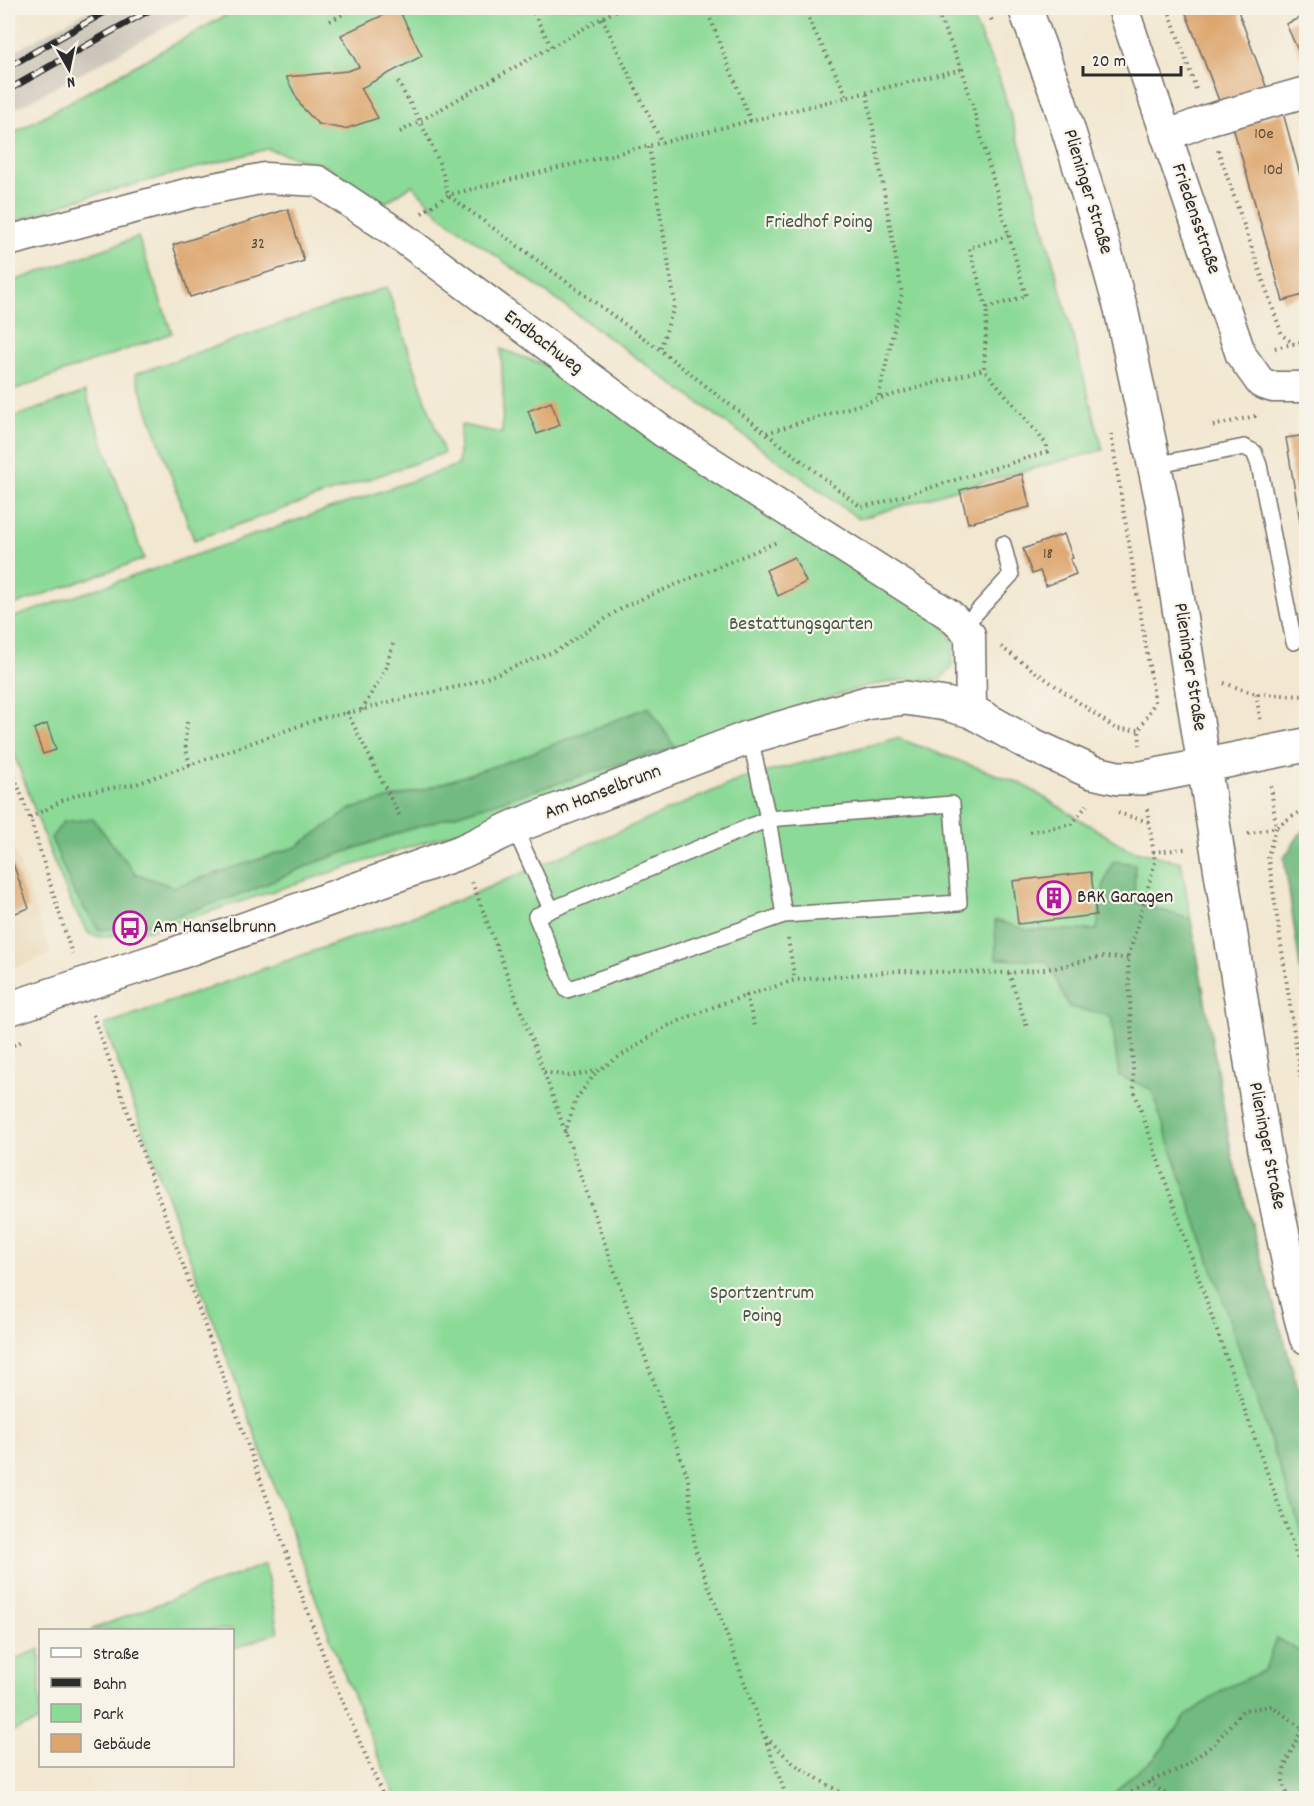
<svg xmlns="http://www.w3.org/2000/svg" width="1314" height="1806" font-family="Dekko,sans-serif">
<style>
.built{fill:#ead9ba}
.industrial{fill:#cac3b8}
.green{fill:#8cda98;stroke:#5c8262;stroke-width:1.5}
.forest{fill:#71ba80;stroke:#4e7256;stroke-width:1.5}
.building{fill:#dda66e}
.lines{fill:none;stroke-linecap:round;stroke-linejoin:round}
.lane-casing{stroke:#716d65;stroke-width:18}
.street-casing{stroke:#716d65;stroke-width:33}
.secondary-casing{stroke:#716d65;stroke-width:36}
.path{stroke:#716d65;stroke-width:4;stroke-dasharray:1.5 4.5;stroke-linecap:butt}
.lane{stroke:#fff;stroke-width:15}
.street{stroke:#fff;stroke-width:30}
.secondary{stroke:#fff;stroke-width:33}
.rail-casing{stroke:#2b2b2b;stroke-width:7}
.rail{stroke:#f7f3e8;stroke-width:4.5;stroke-dasharray:14;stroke-linecap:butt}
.labels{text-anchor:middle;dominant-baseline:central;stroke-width:4.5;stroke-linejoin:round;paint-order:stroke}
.number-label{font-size:16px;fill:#584a3c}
.street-label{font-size:20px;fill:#2b2b2b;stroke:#f7f3e8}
.park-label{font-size:20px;fill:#435746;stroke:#f7f3e8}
.poi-label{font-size:20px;fill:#2b2b2b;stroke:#f7f3e8;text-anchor:start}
</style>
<rect width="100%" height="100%" fill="#f7f3e8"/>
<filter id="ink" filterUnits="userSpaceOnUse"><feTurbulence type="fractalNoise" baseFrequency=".0167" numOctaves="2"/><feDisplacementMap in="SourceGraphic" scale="12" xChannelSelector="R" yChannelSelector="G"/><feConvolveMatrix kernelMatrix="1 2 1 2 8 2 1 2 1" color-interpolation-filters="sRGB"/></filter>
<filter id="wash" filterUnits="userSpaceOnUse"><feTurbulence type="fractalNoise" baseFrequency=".008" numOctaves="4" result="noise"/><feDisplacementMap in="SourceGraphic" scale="24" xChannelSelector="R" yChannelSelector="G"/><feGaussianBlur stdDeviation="1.35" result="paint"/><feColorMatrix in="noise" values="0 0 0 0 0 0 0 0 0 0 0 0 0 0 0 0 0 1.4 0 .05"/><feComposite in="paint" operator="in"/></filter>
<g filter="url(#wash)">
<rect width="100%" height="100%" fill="#f2e7d0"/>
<path class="built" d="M8,831l43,123 -43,16z"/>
<path class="industrial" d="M92,8h109l-193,105v-58z"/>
<path class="green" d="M239,8h729l31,69 36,117 68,256 -143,38 -101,31 -418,-303 -29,-31 -32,21 -52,-39 -61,-18 -194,52 -59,21 -6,-2v-84z
M138,237l34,96 -164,59v-109z
M387,287l57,166 -250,87 -59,-166z
M501,349l52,19 384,250 17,23 -2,27 -13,12h-36l-36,6 -157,49 -229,89 -325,105 -55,8 -12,-3 -16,-27 -23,-55 -42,-115v-118l450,-154 3,-40 41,8 1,-41z
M85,392l59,167 -136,48v-188z
M897,738l125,46 106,65 53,13 51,295 74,260v381h-910l-58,-139 -234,-634 355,-125 282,-121z
M265,1564l13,68 -45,17 -1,-19h-142z
M40,1649v72l-32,12v-71z"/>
<path class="forest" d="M649,707l26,40 -271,84 -92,33 -64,28 -94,31 -55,7 -25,-37 -23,-55 12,-16 30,-3 43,55 38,13 122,-40 55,-38 74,-20 99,-33z
M1306,831v176l-22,-149 17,-26z
M1113,861l22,3 -1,38 57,17 41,238 74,260v128l-155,-456 -32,-13 -8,-60 -42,-9 -22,-46 -51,-2 -1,-39 32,10h70l6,-43z
M1276,1638l30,17v143h-75l-8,-8 -32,2 -2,6h-80l20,-20 26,-20 31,-42 40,-28 39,-18z"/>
<g id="blocks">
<path class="building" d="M398,8l24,48 -61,32 17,30 -33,11 -27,-5 -17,-18 -15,-29 61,-6 12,-4 -18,-32z
M1184,8h53l30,81 -46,17z
M1306,15v53l-20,-44z
M1283,113l23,83v98l-23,7 -50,-174z
M288,209l16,52 -114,36 -17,-52z
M551,402l9,23 -23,9 -9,-23z
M1306,435v91l-5,1 -15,-89z
M1022,474l8,33 -62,16 -8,-33z
M1064,534l9,24 -3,1 6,15 -30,12 -6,-15 -8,3 -9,-25z
M794,557l12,25 -28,14 -12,-26z
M47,724l9,26 -13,4 -9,-25z
M8,850l21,58 -19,7 -2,-9z
M1091,872l5,43 -78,9 -5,-43z"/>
</g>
</g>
<g filter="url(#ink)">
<use href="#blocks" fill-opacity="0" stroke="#716d65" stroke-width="1.5"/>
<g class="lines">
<g class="lane-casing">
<path id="lane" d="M1154,465l90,-18 10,5 5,13 35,177
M963,627l48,-52 -8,-31
M750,737l18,82 16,96
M952,804l7,99 -175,12 -217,75 -31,-74 232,-97z
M514,827l37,82"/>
</g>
<g class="street-casing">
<path id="street" d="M1123,8l118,347 20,28 12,4h33
M1166,136l41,-16 99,-28
M8,241l186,-49 71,-14 53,3 77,51 267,199 288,184 20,20 1,76"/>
</g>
<g class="secondary-casing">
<path id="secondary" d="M1025,8l34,92 36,116 26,93 41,192 103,649 32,152 9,35
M8,1009l150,-49 303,-108 53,-25 236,-90 120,-35 35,-4 41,6 25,7 57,32 64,29 26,6h24l164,-33"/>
</g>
<path class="path" d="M531,8l20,38
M706,8l45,114
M803,8l45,90
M935,8l27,61 64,227 -39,12
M986,8l6,13
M1168,8l29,84
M602,18l60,125
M330,21l25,-13
M398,82c18,32 45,78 50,113l212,155 106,83 112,-34 106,-30 3,-61 -18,-60 39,-12
M867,94l35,200 -24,105
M400,132l220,-124
M649,147l26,156 -15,47
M1218,150l64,185 12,9
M422,213l26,-18 514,-126
M1275,348l31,-7
M1213,426l42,-10 1,-2
M767,434l94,73 19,-4 167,-51v-7l-63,-76
M1111,434l44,268 -16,28 1,15
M1001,647l115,82 23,1
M1224,683l32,11 50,2
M1256,694l5,29
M362,710l24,-42 7,-24
M347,712l53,105
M187,722l-2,22 5,22
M8,760l22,58 42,136
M1271,786l5,41 -8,29 38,258
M1147,809l8,53 -27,96 6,132 87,253 85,239
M1118,813l31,9
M30,818l35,-19 17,-6 54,-9 185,-66 41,-8 34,-10 74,-16 88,-34 67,-44 152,-64
M1030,832l42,-8 15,-19
M1248,834l28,-7 23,-15 7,-2
M1153,852l32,-3
M472,882l72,190 144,406 7,71 92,249
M788,939l7,41
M1009,973l19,57
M746,995l9,31
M93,1015l235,653 56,130
M8,1047l13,-5
M544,1072l25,4 28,-5 70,-45 51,-21 77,-25 102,-9 112,2 46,-5 45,-11 28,1
M565,1133l11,-34 21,-28
M766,1737l28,27 55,34
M1149,1782l22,16
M1121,1798l28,-16 35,-15 30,-23 29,-34 29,-4 31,23
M1290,1798c-4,-6 -8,-14 -7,-22 1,-14 15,-40 23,-52
M1297,1798l9,-9"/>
<use href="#lane" class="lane"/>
<use href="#street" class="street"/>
<use href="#secondary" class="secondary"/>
<g class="rail-casing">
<path id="rail" d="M8,67l104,-59
M8,90l145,-82"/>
</g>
<use href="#rail" class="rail"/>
</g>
</g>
<defs>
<g id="building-ring" transform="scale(1.725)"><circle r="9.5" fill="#f7f3e8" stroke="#b5179e" stroke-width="1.5"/><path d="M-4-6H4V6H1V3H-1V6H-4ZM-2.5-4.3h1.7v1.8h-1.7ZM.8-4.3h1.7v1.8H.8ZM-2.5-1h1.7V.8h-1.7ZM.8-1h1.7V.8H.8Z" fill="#b5179e"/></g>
<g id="bus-ring" transform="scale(1.725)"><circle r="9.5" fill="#f7f3e8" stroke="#b5179e" stroke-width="1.5"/><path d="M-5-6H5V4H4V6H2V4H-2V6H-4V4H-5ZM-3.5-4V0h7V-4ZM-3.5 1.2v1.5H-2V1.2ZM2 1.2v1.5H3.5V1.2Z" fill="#b5179e"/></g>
</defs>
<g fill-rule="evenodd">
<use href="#building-ring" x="1054" y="898"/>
<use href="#bus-ring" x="130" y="928"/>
</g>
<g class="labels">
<g class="number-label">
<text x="1264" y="134">10e</text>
<text x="1273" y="170">10d</text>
<text x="258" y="244">32</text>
<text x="1048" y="554">18</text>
</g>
<g class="street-label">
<text transform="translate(1087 192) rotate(73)">Plieninger Straße</text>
<text transform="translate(1195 219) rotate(71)">Friedensstraße</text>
<text transform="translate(543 343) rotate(37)">Endbachweg</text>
<text transform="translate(1189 667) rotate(81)">Plieninger Straße</text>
<text transform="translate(603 793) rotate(-21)">Am Hanselbrunn</text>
<text transform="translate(1266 1146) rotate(79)">Plieninger Straße</text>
</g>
<g class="park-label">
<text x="819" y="223">Friedhof Poing</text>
<text x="801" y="625">Bestattungsgarten</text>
<text x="762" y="1294">Sportzentrum<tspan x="762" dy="23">Poing</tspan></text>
</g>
<g class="poi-label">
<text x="1077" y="898">BRK Garagen</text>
<text x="153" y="928">Am Hanselbrunn</text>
</g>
</g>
<rect width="1314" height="1806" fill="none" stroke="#f7f3e8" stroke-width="30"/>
<rect x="39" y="1629" width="195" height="138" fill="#f7f3e8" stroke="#a5a39c" stroke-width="1.5"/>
<rect x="51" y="1648" width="30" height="9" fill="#ffffff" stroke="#a5a39c" stroke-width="1.5"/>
<text x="93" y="1659" font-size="18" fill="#2b2b2b">Straße</text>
<rect x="51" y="1678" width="30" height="9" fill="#2b2b2b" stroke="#a5a39c" stroke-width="1.5"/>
<text x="93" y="1689" font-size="18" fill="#2b2b2b">Bahn</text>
<rect x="51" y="1704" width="30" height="18" fill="#8cda98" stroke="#a5a39c" stroke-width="1.5"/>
<text x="93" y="1719" font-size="18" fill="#2b2b2b">Park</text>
<rect x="51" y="1734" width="30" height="18" fill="#dda66e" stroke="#a5a39c" stroke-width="1.5"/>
<text x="93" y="1749" font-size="18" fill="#2b2b2b">Gebäude</text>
<g transform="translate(69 69) rotate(171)" stroke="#f7f3e8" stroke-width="4.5" paint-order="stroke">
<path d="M0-4.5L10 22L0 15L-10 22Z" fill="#2b2b2b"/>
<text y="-9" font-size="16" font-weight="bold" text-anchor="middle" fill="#2b2b2b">N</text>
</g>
<path d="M1083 66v9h98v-9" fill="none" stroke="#2b2b2b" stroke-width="3"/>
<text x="1092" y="66" font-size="18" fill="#2b2b2b" stroke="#f7f3e8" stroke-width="4.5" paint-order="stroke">20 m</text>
</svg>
